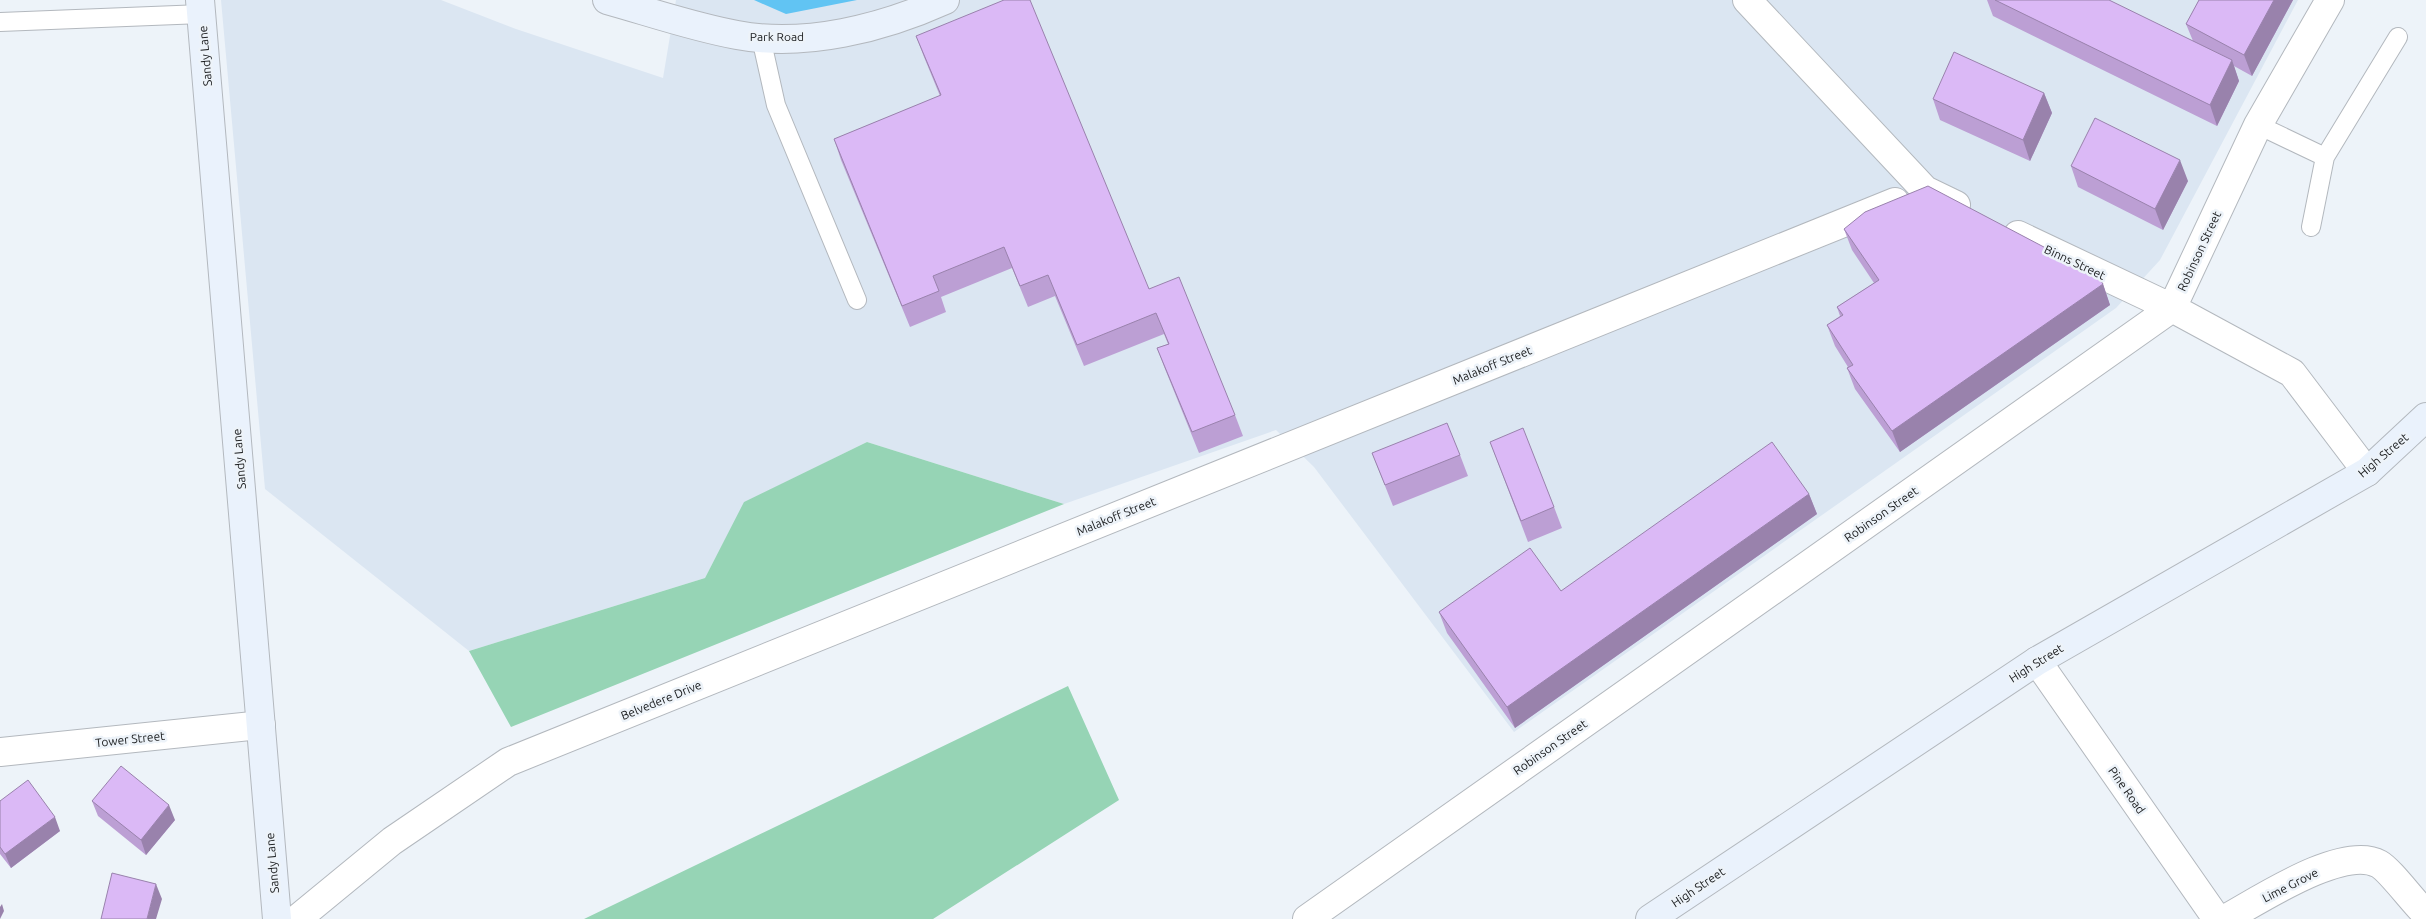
<svg xmlns="http://www.w3.org/2000/svg" width="2426" height="919" font-family="Ubuntu,sans-serif">
<style>
.built{fill:#dbe6f2}
.green{fill:#96d4b5}
.water{fill:#61c4f3}
.lines{fill:none;stroke-linecap:round;stroke-linejoin:round}
.lane-casing{stroke:#b3b8be;stroke-width:20}
.street-casing{stroke:#b3b8be;stroke-width:30}
.secondary-casing{stroke:#b3b8be;stroke-width:30}
.lane{stroke:#fff;stroke-width:18}
.street{stroke:#fff;stroke-width:28}
.secondary{stroke:#eaf2fc;stroke-width:28}
.wall{fill:#bc9fd4}
.shaded-wall{fill:#9982ac}
.building{fill:#dbb9f6;stroke:#9982ac}
.labels{text-anchor:middle;dominant-baseline:central;stroke-width:5;stroke-linejoin:round;paint-order:stroke}
.street-label{font-size:12px;fill:#191b1d;stroke:#edf3f9}
</style>
<rect width="100%" height="100%" fill="#edf3f9"/>
<path class="built" d="M221,0h220l75,29 147,49 13,-78h1622l-138,260 -44,48 -602,424 -200,-265 -38,-37 -212,74 -197,-62 -122,60 -40,76 -236,73 -204,-162z"/>
<path class="green" d="M867,442l197,62 -553,223 -42,-76 236,-73 39,-76z
M1068,686l51,114 -186,119h-349z"/>
<path class="water" d="M754,0h103l-71,14z"/>
<g class="lines">
<g class="lane-casing">
<path id="lane" d="M0,22l202,-8
M761,38l15,67 81,195
M2258,125l67,32
M2311,227l14,-70 73,-120"/>
</g>
<g class="street-casing">
<path id="street" d="M1747,0l178,190 31,15
M2018,235l154,73 120,65 75,99
M2037,661l180,258
M0,752l261,-27
M297,919l95,-78 116,-79 1387,-560
M1307,919l865,-611 86,-183 72,-125
M2225,919c33,-18 118,-75 154,-55 11,6 35,39 47,50"/>
</g>
<g class="secondary-casing">
<path id="secondary" d="M200,0l77,919
M607,0c43,12 86,27 130,35 68,13 146,-7 208,-35
M1650,919l387,-258 330,-189 59,-55"/>
</g>
<use href="#lane" class="lane"/>
<use href="#street" class="street"/>
<use href="#secondary" class="secondary"/>
</g>
<path class="wall" d="M1987,0h8l198,41 -7,-17 13,-24h94l-41,76 -18,-10 5,15 -22,45 -224,-110z
M916,36l233,253 86,126 8,21 -44,17 -34,-84 -8,-21 11,-4 -4,-10 -80,32 -29,-70 -27,11 -16,-39 -71,29 5,15 -36,15 -69,-167 -7,-21 106,-43 -16,-39z
M2044,93l8,20 -22,48 -90,-41 -7,-21z
M2071,166l117,15 -25,49 -85,-43z
M1844,229l259,55 7,21 -210,147 -45,-63 -8,-21 1,-1 -13,-21 -8,-21 13,-9 -3,-9 37,-24 -22,-33z
M1490,442l64,65 8,21 -34,14z
M1372,453l88,2 8,21 -75,30z
M1809,494l8,20 -302,214 -68,-95 -8,-21 122,-21z
M0,801l60,30 -49,37 -11,-14z
M92,801l83,19 -29,35 -48,-39z"/>
<path class="shaded-wall" d="M2274,0h19l-41,76 -8,-21z
M2232,60l7,21 -22,45 -7,-21z
M2044,93l8,20 -22,48 -7,-21z
M2180,160l8,21 -25,49 -8,-21z
M2103,284l7,21 -210,147 -8,-21z
M1809,494l8,20 -302,214 -8,-21z
M169,805l6,15 -29,35 -5,-15z
M55,817l5,14 -49,37 -6,-14z
M156,884l6,15 -6,20h-9z
M2,904l2,7 -4,8v-12z"/>
<path class="building" d="M1004,0h26l119,289 30,-12 56,138 -43,17 -35,-84 12,-4 -13,-31 -79,32 -29,-70 -28,11 -16,-39 -71,29 6,15 -37,15 -68,-167 107,-44 -25,-59z
M1995,0h114l123,60 -22,45z
M2199,0h75l-30,55 -58,-31z
M1954,52l90,41 -21,47 -90,-41z
M2095,118l85,42 -25,49 -84,-43z
M1928,186l169,89 6,9 -211,147 -45,-63 6,-3 -26,-40 16,-10 -6,-8 42,-27 -35,-51 21,-17z
M1447,423l13,32 -75,30 -13,-32z
M1523,428l31,79 -33,14 -31,-79z
M1772,442l37,52 -302,213 -68,-95 91,-64 31,43z
M121,766l48,39 -28,35 -49,-39z
M28,780l27,37 -50,37 -5,-7v-46z
M112,873l44,11 -9,35h-46z"/>
<g class="labels">
<g class="street-label">
<text x="777" y="36">Park Road</text>
<text transform="translate(205 56) rotate(-95)">Sandy Lane</text>
<text transform="translate(2199 251) rotate(-65)">Robinson Street</text>
<text transform="translate(2075 262) rotate(25)">Binns Street</text>
<text transform="translate(1492 365) rotate(-22)">Malakoff Street</text>
<text transform="translate(2383 455) rotate(-40)">High Street</text>
<text transform="translate(239 459) rotate(-95)">Sandy Lane</text>
<text transform="translate(1881 514) rotate(-35)">Robinson Street</text>
<text transform="translate(1116 516) rotate(-22)">Malakoff Street</text>
<text transform="translate(2036 663) rotate(-32)">High Street</text>
<text transform="translate(661 700) rotate(-22)">Belvedere Drive</text>
<text transform="translate(130 739) rotate(-6)">Tower Street</text>
<text transform="translate(1550 747) rotate(-35)">Robinson Street</text>
<text transform="translate(2127 790) rotate(55)">Pine Road</text>
<text transform="translate(272 863) rotate(-95)">Sandy Lane</text>
<text transform="translate(2290 885) rotate(-27)">Lime Grove</text>
<text transform="translate(1698 887) rotate(-34)">High Street</text>
</g>
</g>
</svg>
